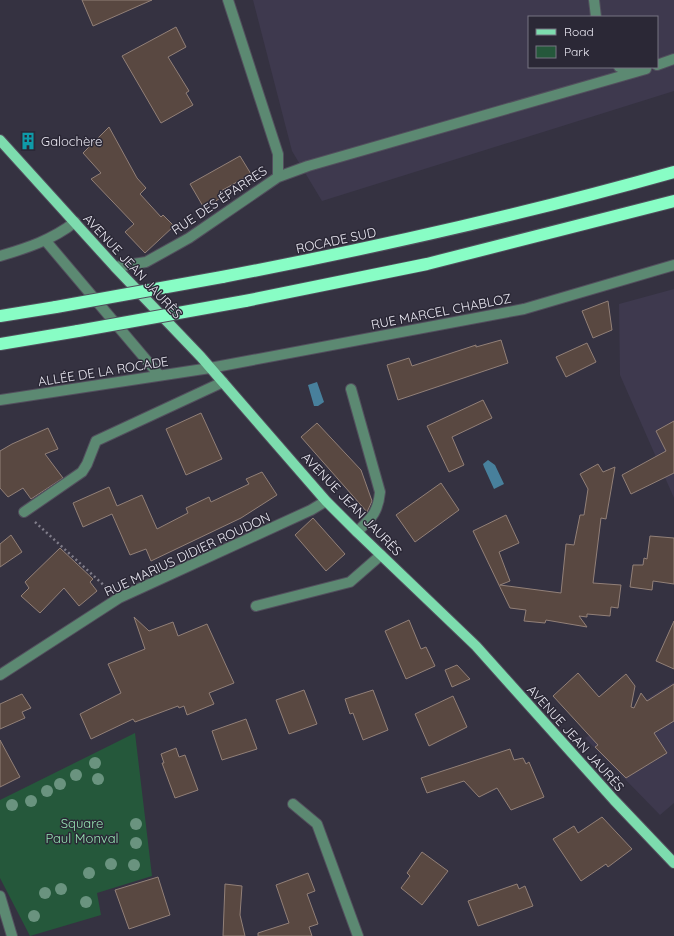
<svg xmlns="http://www.w3.org/2000/svg" width="674" height="936" font-family="Quicksand,sans-serif">
<style>
.built{fill:#3e394e;fill-rule:evenodd}
.green{fill:#25583b}
.water{fill:#48809c}
.building{fill:#594841;stroke:#928078}
.lines{fill:none;stroke-linecap:round;stroke-linejoin:round}
.minor-casing{stroke:#524f5d;stroke-width:12}
.major-casing{stroke:#524f5d;stroke-width:12}
.highway-casing{stroke:#524f5d;stroke-width:14}
.path{stroke:#807d8a;stroke-width:2.5;stroke-dasharray:2 3;stroke-linecap:butt}
.minor{stroke:#5c8972;stroke-width:10}
.major{stroke:#7ddcae;stroke-width:10}
.highway{stroke:#88fdc5;stroke-width:12}
.highway-bridge-casing{stroke:#524f5d;stroke-width:14;stroke-linecap:butt}
.highway-bridge{stroke:#88fdc5;stroke-width:12}
.tree{fill:#6a937f}
.labels{text-anchor:middle;dominant-baseline:central;stroke-width:3;stroke-linejoin:round;paint-order:stroke}
.poi-label{font-size:13px;fill:#eae8f2;stroke:#2b2836;text-anchor:start}
.street-label{font-size:13px;fill:#eae8f2;stroke:#2b2836}
.park-label{font-size:13px;fill:#95e3b2;stroke:#2b2836}
</style>
<rect width="100%" height="100%" fill="#353241"/>
<path class="built" d="M253,0h421v91l-352,110 -30,-50zM529,17h128v50h-128z
M674,289v209l-54,-123 -1,-71z
M674,682v121l-14,12 -75,-77z"/>
<path class="green" d="M135,733l17,143 -55,17 4,22 -71,21 -30,-58v-78z"/>
<path class="water" d="M317,382l7,20 -6,4h-4l-6,-21z
M488,460l7,5 9,19 -10,5 -10,-22 -1,-3z"/>
<path class="building" d="M82,0h70l-59,26z
M176,27l10,20 -18,10 21,34 -3,2 7,12 -32,18 -39,-67z
M109,127l28,51 9,10 -6,6 21,23 2,-2 11,11 -29,27 -20,-21 9,-8 -43,-45 10,-6 -18,-20z
M240,156l11,18 -30,17 3,5 -20,12 -14,-24z
M608,301l4,29 -19,8 -11,-27z
M501,340l7,23 -110,37 -11,-35 22,-7 3,8 64,-21v2z
M587,343l9,19 -30,15 -10,-20z
M483,400l9,18 -40,19 12,28 -15,7 -22,-46z
M201,413l21,46 -36,16 -20,-46z
M674,421v52l-43,21 -9,-19 44,-24 -10,-20z
M317,423l44,47 11,31 -5,11 -66,-75z
M48,428l10,21 -13,5 18,24 -32,21 -8,-11 -15,9 -8,-9v-37l12,-7z
M598,464l5,8 12,-5 -9,52 -5,-1 -8,65 28,2 -3,23 -7,-1 -1,9 -23,-2v3l-8,-1 8,11 -41,-7 -1,3 -21,-2 2,-11 -16,-2 -37,-77 33,-16 13,28 -20,9 11,29 -10,4 61,8 5,-49 8,1 6,-30h4l4,-26 -8,-15z
M262,472l15,23 -36,23 -90,43 -5,-12 -16,6 -18,-41 -29,13 -10,-24 36,-16 8,19 25,-11 15,34 31,-16 -2,-5 23,-11 2,5 38,-18 -3,-5z
M441,483l18,27 -44,32 -19,-27z
M313,518l32,36 -19,17 -31,-36z
M11,535l11,17 -22,15v-23z
M650,536l24,2v46l-21,-3 -1,9 -22,-3 3,-22h10l1,-7 3,1z
M60,548l33,31 -3,3 7,9 -18,15 -15,-18 -24,25 -19,-17 8,-8 -4,-6z
M134,617l15,14 24,-9 5,14 29,-12 27,59 -25,10 5,11 -27,11 -3,-9 -5,2 -1,-2 -43,16 -2,-3 -42,20 -11,-25 41,-21 -13,-29 37,-15z
M409,620l12,29 5,-2 9,19 -29,13 -21,-48z
M674,621v48l-18,-8z
M457,665l13,14 -18,8 -7,-17z
M578,673l21,24 27,-23 9,12 -4,21 3,1 7,-15 6,8 27,-17v37l-20,12 13,20 -41,25 -31,-31 3,-2 -45,-49z
M304,690l13,34 -28,10 -13,-34z
M373,690l15,40 -25,10 -10,-27 -3,1 -5,-15z
M22,694l9,14 -9,4 3,6 -25,11v-25z
M453,696l14,31 -38,19 -14,-32z
M246,719l11,30 -35,11 -10,-29z
M0,740l20,37 -20,10z
M176,748l3,9 6,-2 13,35 -23,8 -13,-35h2l-3,-9z
M510,749l4,11 9,-2 3,6 3,-2 15,35 -33,13 -14,-22 -18,9 -15,-16 -37,12 -6,-15z
M602,817l30,32 -24,18 -2,-3 -25,17 -28,-42 21,-13 4,7z
M422,852l26,19 -26,34 -21,-17 9,-12 -3,-3z
M308,873l7,18 -8,3 11,30 -9,3 3,9h-54v-3l31,-10 -13,-38z
M158,877l12,38 -41,14 -14,-39z
M225,884l17,2 -2,29 5,21h-22z
M517,884l2,5 6,-3 8,20 -55,20 -10,-25z"/>
<g class="lines">
<g class="minor-casing">
<path id="minor" d="M594,0l2,17
M657,65l17,-6
M619,67l18,2
M278,177l30,-11 338,-97
M45,240l114,135
M0,256c27,-8 52,-16 75,-34
M115,267l31,-5 43,-24 89,-61v-23l-50,-154
M351,389l29,103c-2,21 -9,26 -23,40
M0,400l210,-32 314,-59 150,-44
M24,512l58,-40 5,-8 9,-23 127,-59
M256,606l94,-24 31,-27
M0,675l119,-77 192,-88 15,-9
M293,804l24,20 41,112
M0,896l12,40"/>
</g>
<g class="major-casing">
<path id="major" d="M0,140l115,127 86,90 125,144 31,31 119,114 138,154 60,63"/>
</g>
<g class="highway-casing">
<path id="highway" d="M222,277c152,-29 303,-63 452,-105
M245,301l182,-37 247,-63
M0,316l56,-9
M0,344l78,-13"/>
</g>
<path class="path" d="M35,522l73,67"/>
<use href="#minor" class="minor"/>
<use href="#major" class="major"/>
<use href="#highway" class="highway"/>
<g class="highway-bridge-casing">
<path id="highway-bridge" d="M56,307l166,-30
M78,331l167,-30"/>
</g>
<use href="#highway-bridge" class="highway-bridge"/>
</g>
<g class="tree">
<circle cx="95" cy="763" r="6"/>
<circle cx="76" cy="775" r="6"/>
<circle cx="98" cy="779" r="6"/>
<circle cx="60" cy="784" r="6"/>
<circle cx="47" cy="791" r="6"/>
<circle cx="31" cy="801" r="6"/>
<circle cx="12" cy="805" r="6"/>
<circle cx="136" cy="824" r="6"/>
<circle cx="136" cy="843" r="6"/>
<circle cx="111" cy="864" r="6"/>
<circle cx="134" cy="865" r="6"/>
<circle cx="89" cy="873" r="6"/>
<circle cx="61" cy="889" r="6"/>
<circle cx="45" cy="893" r="6"/>
<circle cx="86" cy="902" r="6"/>
<circle cx="34" cy="916" r="6"/>
</g>
<defs>
<g id="building-bare" transform="scale(1.38)"><path d="M-4-6H4V6H1V3H-1V6H-4ZM-2.5-4.3h1.7v1.8h-1.7ZM.8-4.3h1.7v1.8H.8ZM-2.5-1h1.7V.8h-1.7ZM.8-1h1.7V.8H.8Z" fill="#0f9aa8" stroke="#2b2836" stroke-width="2.5" paint-order="stroke"/></g>
</defs>
<g fill-rule="evenodd">
<use href="#building-bare" x="28" y="141"/>
</g>
<g class="labels">
<g class="poi-label">
<text x="41" y="141">Galochère</text>
</g>
<g class="street-label">
<text transform="translate(219 200) rotate(-34)">RUE DES ÉPARRES</text>
<text transform="translate(336 240) rotate(-12)">ROCADE SUD</text>
<text transform="translate(133 266) rotate(47)">AVENUE JEAN JAURÈS</text>
<text transform="translate(441 311) rotate(-11)">RUE MARCEL CHABLOZ</text>
<text transform="translate(103 371) rotate(-9)">ALLÉE DE LA ROCADE</text>
<text transform="translate(352 504) rotate(46)">AVENUE JEAN JAURÈS</text>
<text transform="translate(187 554) rotate(-25)">RUE MARIUS DIDIER ROUDON</text>
<text transform="translate(576 738) rotate(48)">AVENUE JEAN JAURÈS</text>
</g>
<g class="park-label">
<text x="82" y="823">Square<tspan x="82" dy="15">Paul Monval</tspan></text>
</g>
</g>
<rect x="528" y="16" width="130" height="52" fill="#2b2836" stroke="#777581"/>
<rect x="536" y="29" width="20" height="6" fill="#7ddcae" stroke="#777581"/>
<text x="564" y="36" font-size="12" fill="#eae8f2">Road</text>
<rect x="536" y="46" width="20" height="12" fill="#25583b" stroke="#777581"/>
<text x="564" y="56" font-size="12" fill="#eae8f2">Park</text>
</svg>
